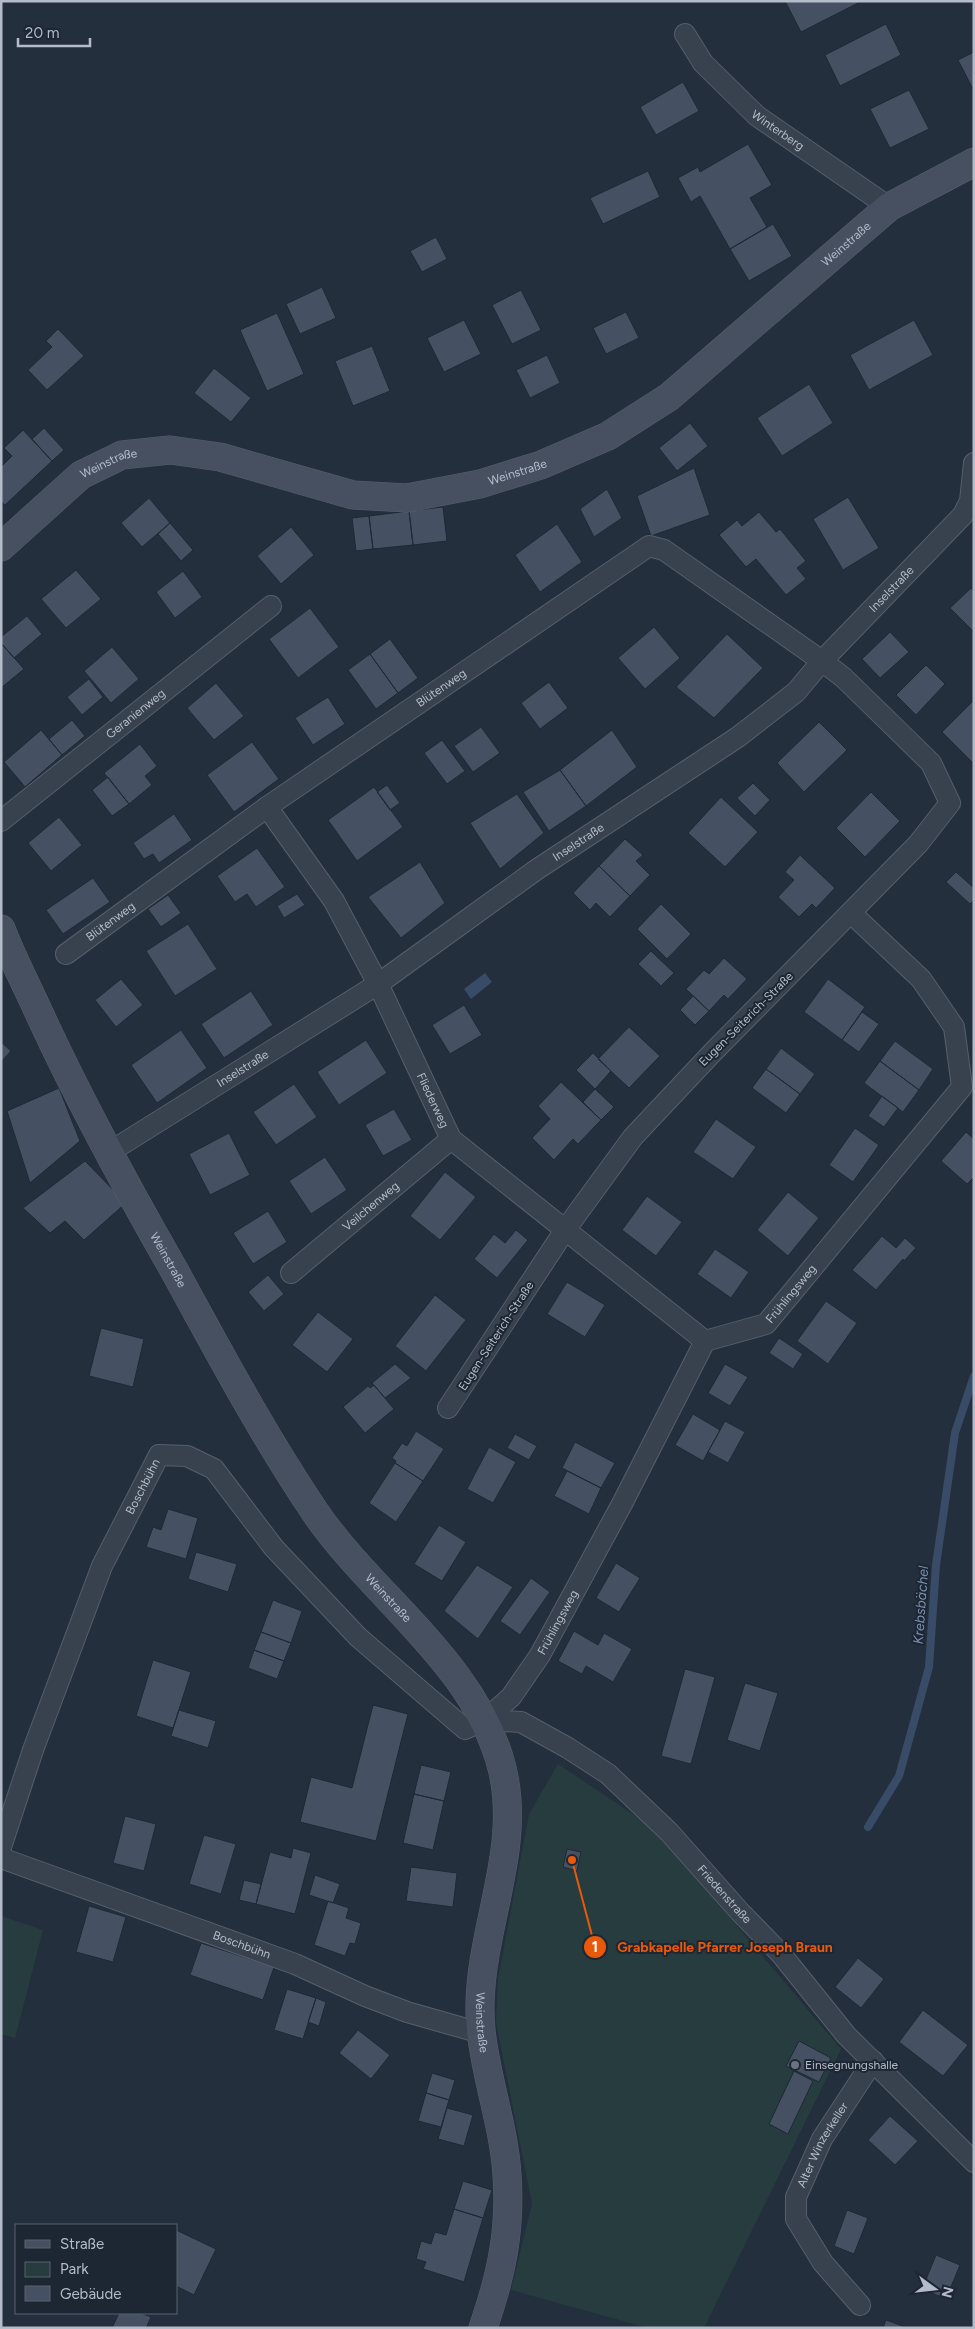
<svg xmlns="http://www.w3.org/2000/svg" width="975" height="2329" font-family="Figtree,sans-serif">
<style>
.green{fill:#263c3f}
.water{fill:#394c67}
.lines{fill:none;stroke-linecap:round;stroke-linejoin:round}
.stream{stroke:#394c67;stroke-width:8}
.building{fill:#455162;stroke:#1f2835}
.street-casing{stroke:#565f6c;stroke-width:22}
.secondary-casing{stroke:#565f6c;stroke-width:29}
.street{stroke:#38414e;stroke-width:20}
.secondary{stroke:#465061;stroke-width:28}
.worship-dot{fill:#6b7280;stroke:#1d2633;stroke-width:2}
.labels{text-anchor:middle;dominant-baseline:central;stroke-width:4;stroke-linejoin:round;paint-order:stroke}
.street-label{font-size:12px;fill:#b4bcc9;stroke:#1d2633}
.poi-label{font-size:12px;fill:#b4bcc9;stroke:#1d2633;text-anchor:start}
.water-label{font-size:14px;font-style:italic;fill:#7c92b1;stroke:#1d2633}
.leader{fill:none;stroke:#e8590c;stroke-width:2}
.callout-dot{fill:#e8590c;stroke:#1d2633;stroke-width:2}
.mark-label{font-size:15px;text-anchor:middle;font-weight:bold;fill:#fff}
.callout-label{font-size:14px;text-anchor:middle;font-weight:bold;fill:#e8590c;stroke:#1d2633;stroke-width:4;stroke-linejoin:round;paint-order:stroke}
</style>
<rect width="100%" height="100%" fill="#242f3e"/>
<path class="green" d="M558,1764l97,65 186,220 -137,279h-56l-137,-38 21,-86 -36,-182 2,-43 31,-165z
M1,1916l42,14 -28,108 -14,-4z"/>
<path class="water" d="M485,973l7,9 -21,17 -7,-10z"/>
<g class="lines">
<path class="stream" d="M868,1827l31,-51 30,-109 7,-102 19,-132 19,-57"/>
</g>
<path class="building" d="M785,1h74l1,1 -59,30z
M886,24l15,31 -61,31 -15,-31z
M974,52v39l-16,-31z
M683,82l16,29 -43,24 -16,-28z
M909,90l20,39 -39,19 -20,-39z
M748,144l24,41 -22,13 17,29 -37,22 -30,-53 -9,6 -13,-24 20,-11 2,5z
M648,171l12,26 -57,27 -13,-26z
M773,224l19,32 -43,25 -19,-32z
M436,237l11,22 -25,13 -12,-21z
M322,287l14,31 -36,16 -14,-30z
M521,290l20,40 -29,14 -20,-39z
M626,312l13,26 -33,16 -13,-26z
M277,313l27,61 -37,17 -27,-61z
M464,320l17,34 -37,18 -17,-34z
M914,320l19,35 -64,35 -19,-35z
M58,329l26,27 -37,34 -19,-20 24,-23 -6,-6z
M372,346l18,45 -37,15 -18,-45z
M547,355l13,28 -30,15 -14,-28z
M214,368l37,30 -20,24 -37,-29z
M809,384l24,39 -51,33 -25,-38z
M690,423l18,23 -31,25 -18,-23z
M44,428l20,22 -12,11 -20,-22z
M23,430l29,31 -47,44 -4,-4v-34l11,-11 -8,-8z
M694,468l16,47 -59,21 -14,-40z
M607,489l15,29 -28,19 -14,-28z
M848,497l31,51 -36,22 -30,-51z
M149,498l21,25 -28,24 -21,-24z
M443,507l4,34 -34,4 -4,-34z
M409,511l4,34 -40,4 -4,-33z
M759,512l17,20 4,-3 26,32 -9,7 9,11 -20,16 -30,-36 -10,8 -27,-32 18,-15 5,6z
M369,516l4,33 -17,2 -4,-33z
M170,523l23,27 -12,11 -23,-27z
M557,524l25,38 -42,30 -25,-37z
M291,527l23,28 -33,29 -24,-28z
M76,570l25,29 -35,29 -25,-29z
M183,571l19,26 -27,21 -19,-26z
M971,588l3,4v40l-24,-24z
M310,608l29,39 -41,31 -29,-39z
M27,616l15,18 -28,24 -13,-15v-6z
M654,627l26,31 -35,31 -27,-31z
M890,632l19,20 -29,26 -18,-19z
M727,634l36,34 -49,50 -38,-31z
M390,639l28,39 -20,15 -28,-39z
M1,643l23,26 -23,19z
M112,647l27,32 -28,24 -27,-32z
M370,654l28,39 -22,16 -28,-39z
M926,665l19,19 -29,31 -20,-20z
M89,679l14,18 -21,18 -15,-18z
M549,682l19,26 -28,21 -19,-26z
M216,683l28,33 -30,24 -27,-32z
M328,697l17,27 -32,21 -18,-27z
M974,700v64l-32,-32z
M72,720l13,16 -23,19 -13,-16z
M819,722l28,28 -43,42 -27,-29z
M481,727l19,26 -27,19 -19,-26z
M41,730l21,25 -37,32 -21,-25z
M612,730l25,37 -51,39 -26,-36z
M442,740l23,31 -18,13 -23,-31z
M252,742l27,37 -45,33 -27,-37z
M140,744l17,22 -12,10 7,9 -23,19 -25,-31z
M560,770l26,36 -37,25 -26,-39z
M108,777l21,27 -17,12 -20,-26z
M753,783l17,17 -15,16 -18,-18z
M387,785l13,18 -10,7 -13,-18z
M374,787l29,40 -46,34 -29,-41z
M871,792l29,29 -35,36 -29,-29z
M517,794l27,39 -44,36 -30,-46z
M721,797l37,35 -33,35 -37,-34z
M174,814l18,26 -33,23 -6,-9 -9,5 -11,-16z
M59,817l23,28 -31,26 -23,-28z
M625,839l18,16 -7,6 14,14 -20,21 -31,-30z
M257,848l28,39 -29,20 -9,-13 -12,8 -18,-26z
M800,855l35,33 -19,20 -4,-4 -13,13 -21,-20 16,-17 -9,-8z
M420,862l25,41 -44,35 -33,-41z
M599,866l31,30 -20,21 -14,-14 -6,7 -17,-17z
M956,872l18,16v12l-4,4 -24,-22z
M93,878l17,24 -47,32 -17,-24z
M297,894l8,11 -21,13 -7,-12z
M168,895l13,18 -20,14 -13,-18z
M661,904l30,30 -24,25 -30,-30z
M188,924l29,45 -42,27 -29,-45z
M651,951l23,22 -13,13 -23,-22z
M724,958l23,21 -19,20 -4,-4 -15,16 -23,-22 18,-19 5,4z
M121,979l22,26 -27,22 -21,-27z
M828,979l37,28 -23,33 -38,-28z
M251,991l22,34 -49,33 -23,-34z
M693,996l16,15 -14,14 -15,-15z
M464,1005l18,30 -32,19 -18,-29z
M862,1012l17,12 -20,28 -17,-12z
M629,1027l31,29 -31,32 -31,-29z
M181,1030l26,38 -50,35 -26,-38z
M366,1040l21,33 -48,32 -22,-33z
M895,1041l38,28 -14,21 -39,-29z
M1,1042l10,9 -10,11z
M781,1048l34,26 -15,20 -34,-25z
M593,1053l18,18 -16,18 -19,-19z
M880,1061l39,29 -16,22 -39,-29z
M766,1069l34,25 -14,19 -34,-25z
M561,1082l40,38 -23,24 -5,-5 -19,21 -22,-22 18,-19 -12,-13z
M294,1084l23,33 -41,28 -23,-33z
M59,1088l21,53 -50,42 -23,-72z
M595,1089l19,18 -13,13 -18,-18z
M882,1096l16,12 -14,19 -16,-11z
M394,1109l18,31 -29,16 -18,-31z
M716,1119l40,28 -23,32 -40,-27z
M855,1128l24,17 -26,37 -24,-17z
M966,1132l8,7v38l-7,7 -26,-23z
M229,1133l21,42 -40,20 -21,-41z
M325,1157l22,33 -36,24 -22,-33z
M85,1161l41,42 -42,37 -19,-19 -15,12 -27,-25z
M445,1172l31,25 -36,43 -30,-24z
M788,1192l31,26 -31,38 -31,-26z
M647,1196l35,26 -26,34 -34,-26z
M268,1211l19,31 -34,22 -20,-31z
M516,1230l12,10 -31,38 -23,-19 20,-25 11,9z
M882,1236l14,12 9,-10 11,10 -12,13 -1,-2 -27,31 -24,-20z
M715,1249l34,23 -18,26 -34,-24z
M268,1275l16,19 -20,17 -16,-19z
M567,1282l38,23 -20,32 -38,-23z
M435,1295l31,25 -40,51 -31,-25z
M826,1301l31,22 -29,41 -31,-23z
M318,1312l35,27 -26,33 -35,-27z
M101,1328l43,11 -11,48 -44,-11z
M779,1338l24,16 -10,15 -24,-16z
M395,1364l16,14 -26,20 -13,-15z
M725,1364l23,13 -18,29 -22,-13z
M374,1385l20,24 -29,24 -22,-26 25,-21 2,2z
M693,1414l27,16 -17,31 -28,-16z
M725,1421l20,11 -17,31 -20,-11z
M416,1431l28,18 -21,32 -28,-18 1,-2 -4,-3 10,-15 5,3z
M515,1434l22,12 -8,14 -22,-12z
M575,1442l40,21 -14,25 -39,-20z
M489,1447l27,15 -23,41 -26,-14z
M395,1463l28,18 -27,41 -27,-19z
M567,1471l34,17 -12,26 -35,-18z
M168,1509l30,9 -12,41 -40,-12 7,-20 8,3z
M439,1525l27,17 -24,39 -28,-17z
M196,1552l41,12 -9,28 -40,-13z
M616,1563l24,15 -21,34 -23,-14z
M477,1565l36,22 -35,52 -34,-28z
M531,1578l19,14 -30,43 -20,-14z
M273,1600l29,11 -11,32 -30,-11z
M574,1631l24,14 6,-12 28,16 -19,33 -27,-16 -4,8 -24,-13z
M261,1632l30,11 -7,18 -30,-11z
M254,1650l30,11 -7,18 -29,-11z
M153,1660l38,12 -18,56 -37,-12z
M685,1669l30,8 -24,87 -30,-8z
M745,1683l33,10 -18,58 -33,-11z
M373,1705l35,9 -32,127 -76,-19 11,-45 41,11z
M179,1710l37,11 -8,27 -37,-12z
M421,1765l30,7 -7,29 -30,-7z
M414,1794l30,7 -11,49 -30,-7z
M125,1816l31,8 -12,47 -31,-8z
M204,1835l32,9 -15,50 -32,-10z
M293,1848l18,5 -16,61 -39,-10 14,-52 21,6z
M567,1849l14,3 -4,19 -14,-4z
M411,1867l46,6 -4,34 -47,-6z
M315,1875l25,9 -7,19 -24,-8z
M244,1880l17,4 -5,20 -17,-4z
M328,1901l21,7 -3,10 15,5 -6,21 -5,-1 -5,13 -31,-11z
M89,1906l37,11 -13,45 -37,-10z
M201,1943l73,24 -11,33 -73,-25z
M858,1958l26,21 -23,29 -26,-21z
M287,1989l29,9 -13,41 -29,-9z
M316,1998l10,4 -7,24 -11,-4z
M923,2010l45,35 -25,31 -44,-34z
M358,2030l32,25 -19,24 -32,-26z
M799,2041l32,17 -12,24 -33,-16z
M794,2071l19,10 -25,53 -19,-10z
M432,2073l23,7 -6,20 -23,-7z
M426,2093l23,7 -8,27 -23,-6z
M447,2108l26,7 -9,31 -26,-7z
M890,2116l28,25 -23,24 -27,-25z
M463,2181l29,9 -9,28 -29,-9z
M454,2209l29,9 -19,64 -41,-13 3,-7 -10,-3 5,-18 10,3 4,-12 11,3z
M847,2210l21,8 -14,36 -20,-8z
M176,2230l40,19 -22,46 -18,-9z
M936,2255l24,10 -14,34 -24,-10z
M119,2313h22l10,4 -5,11h-34z
M886,2320l22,8h-25z"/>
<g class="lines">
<g class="street-casing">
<g id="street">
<path id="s1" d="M685,34l18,29 54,53 132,91"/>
<path id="s2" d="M267,807l67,94 44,83 73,155 254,202"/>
<path id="s3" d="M1,821l270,-215"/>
<path id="s4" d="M66,954l201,-147 382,-261 15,4 158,111 22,17 87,85 19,40 -32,41 -205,208 -80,85 -68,93 -117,178"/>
<path id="s5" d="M108,1153l270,-169 158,-114 202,-133 58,-45 26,-31 141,-146 7,-14 4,-38"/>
<path id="s6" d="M291,1273l160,-134"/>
<path id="s7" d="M485,1720l36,2 47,26 40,26 61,58 71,80 41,42 65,81 128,127"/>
<path id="s8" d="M1,1847l32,-97 69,-184 57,-111 28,1 27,13 60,79 84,89 107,92 20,-9 26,-23 29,-42 83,-153 82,-161 61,-17 196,-237 -8,-60 -33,-48 -70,-66"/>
<path id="s9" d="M1,1858l294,106 70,32 42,16 74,21"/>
<path id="s10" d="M860,2305l-37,-42 -27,-44v-22l26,-58 51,-78"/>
</g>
</g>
<g class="secondary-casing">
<g id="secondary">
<path id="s11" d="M1,547l80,-72 41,-20 48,-5 50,7 133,38 54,3 73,-14 61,-19 67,-29 61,-39 220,-190 85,-45"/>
<path id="s12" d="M1,929c11,29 26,57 39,86 40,87 86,171 134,255 45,82 89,165 141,242 58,85 161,152 187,256 22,88 -30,173 -21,262 5,49 23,96 26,145 4,56 -6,101 -24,153"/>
</g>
</g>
<use href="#street" class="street"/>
<use href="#secondary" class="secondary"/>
</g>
<circle class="worship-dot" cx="795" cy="2065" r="5"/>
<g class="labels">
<g class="street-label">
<text stroke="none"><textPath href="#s1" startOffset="135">Winterberg</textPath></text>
<text stroke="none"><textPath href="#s11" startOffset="962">Weinstraße</textPath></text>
<text stroke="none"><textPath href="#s11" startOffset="138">Weinstraße</textPath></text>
<text stroke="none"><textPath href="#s11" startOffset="558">Weinstraße</textPath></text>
<text stroke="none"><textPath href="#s5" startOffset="969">Inselstraße</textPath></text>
<text stroke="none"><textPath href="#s4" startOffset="460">Blütenweg</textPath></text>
<text stroke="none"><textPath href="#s3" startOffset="172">Geranienweg</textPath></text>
<text stroke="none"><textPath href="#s5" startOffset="564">Inselstraße</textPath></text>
<text stroke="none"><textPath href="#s4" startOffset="55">Blütenweg</textPath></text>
<text transform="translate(746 1019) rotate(-45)">Eugen-Seiterich-Straße</text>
<text stroke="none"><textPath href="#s5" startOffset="159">Inselstraße</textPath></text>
<text stroke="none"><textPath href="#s2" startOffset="338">Fliederweg</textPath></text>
<text stroke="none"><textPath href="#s6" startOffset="104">Veilchenweg</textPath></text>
<text stroke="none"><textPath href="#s12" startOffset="371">Weinstraße</textPath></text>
<text stroke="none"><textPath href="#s8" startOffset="1409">Frühlingsweg</textPath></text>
<text transform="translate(496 1336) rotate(-57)">Eugen-Seiterich-Straße</text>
<text stroke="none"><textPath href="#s8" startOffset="388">Boschbühn</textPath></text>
<text stroke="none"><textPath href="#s12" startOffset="776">Weinstraße</textPath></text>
<text stroke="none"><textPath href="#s8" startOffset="989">Frühlingsweg</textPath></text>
<text stroke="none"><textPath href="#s7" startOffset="305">Friedenstraße</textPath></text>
<text stroke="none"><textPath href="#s9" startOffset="256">Boschbühn</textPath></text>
<text stroke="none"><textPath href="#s12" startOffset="1240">Weinstraße</textPath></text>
<text stroke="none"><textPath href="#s10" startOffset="188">Alter Winzerkeller</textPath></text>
</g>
<g class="poi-label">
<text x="805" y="2065">Einsegnungshalle</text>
</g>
<g class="water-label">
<text transform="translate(921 1605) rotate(-86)">Krebsbächel</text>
</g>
</g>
<path class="leader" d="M572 1860L595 1947"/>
<g class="callout-dot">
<circle cx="572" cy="1860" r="5"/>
<circle cx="595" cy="1947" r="12"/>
</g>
<g class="mark-label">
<text x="595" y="1952">1</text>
</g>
<g class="callout-label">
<text x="725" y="1952">Grabkapelle Pfarrer Joseph Braun</text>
</g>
<rect width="975" height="2329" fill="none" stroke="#b4bcc9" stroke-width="5"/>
<rect x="15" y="2224" width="162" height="90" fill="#1d2633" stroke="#59626f"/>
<rect x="25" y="2240" width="25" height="8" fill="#465061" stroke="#59626f"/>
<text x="60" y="2249" font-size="15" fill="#b4bcc9">Straße</text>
<rect x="25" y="2262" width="25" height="15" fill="#263c3f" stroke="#59626f"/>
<text x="60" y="2274" font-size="15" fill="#b4bcc9">Park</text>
<rect x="25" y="2286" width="25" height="15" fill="#455162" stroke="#59626f"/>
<text x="60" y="2299" font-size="15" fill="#b4bcc9">Gebäude</text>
<g transform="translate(935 2289) rotate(105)" stroke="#1d2633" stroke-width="4" paint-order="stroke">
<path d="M0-4L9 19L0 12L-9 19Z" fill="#b4bcc9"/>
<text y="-8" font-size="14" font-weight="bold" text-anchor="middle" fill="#b4bcc9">N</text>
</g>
<path d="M18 38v8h72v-8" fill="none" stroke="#b4bcc9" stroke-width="2.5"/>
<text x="25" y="38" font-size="15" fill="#b4bcc9" stroke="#1d2633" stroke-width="4" paint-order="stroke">20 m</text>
</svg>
